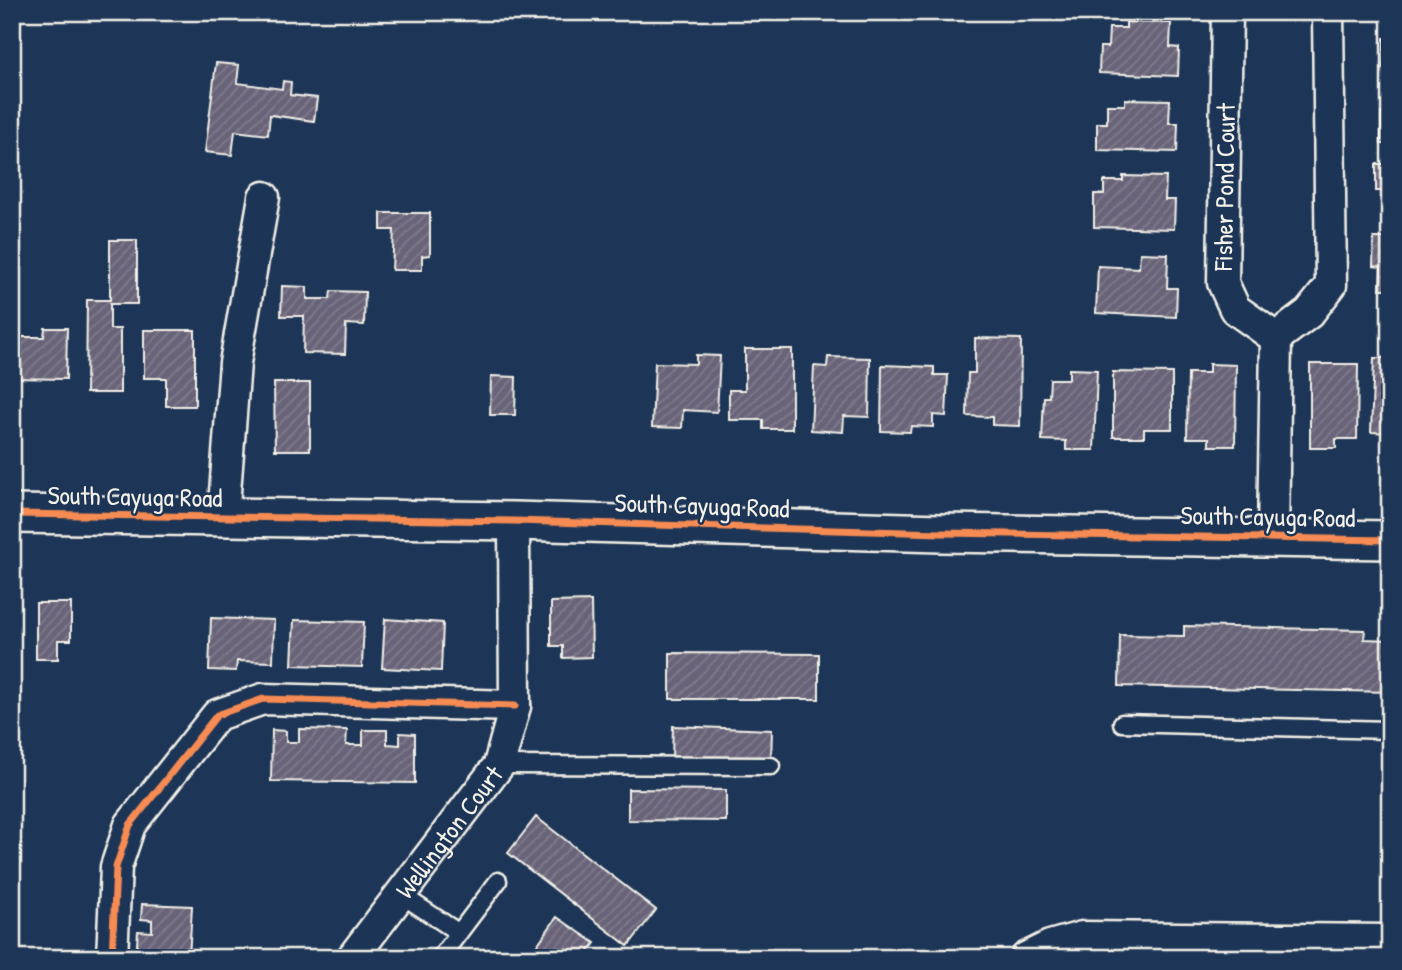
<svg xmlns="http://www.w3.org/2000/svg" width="1402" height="970" font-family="'Patrick Hand',sans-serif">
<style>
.building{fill:url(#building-hatch);stroke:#f4f1e8;stroke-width:2}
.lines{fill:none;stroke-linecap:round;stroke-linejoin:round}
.service-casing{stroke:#f4f1e8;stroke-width:21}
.minor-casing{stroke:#f4f1e8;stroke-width:35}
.tertiary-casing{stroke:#f4f1e8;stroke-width:42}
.service{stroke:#1d3557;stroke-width:16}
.minor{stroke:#1d3557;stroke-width:30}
.tertiary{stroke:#1d3557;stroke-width:37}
.cycleway-casing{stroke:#1d3557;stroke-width:11}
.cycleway{stroke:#f68b52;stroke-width:7}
.labels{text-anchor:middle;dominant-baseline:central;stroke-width:5;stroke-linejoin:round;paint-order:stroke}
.street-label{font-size:26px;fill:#f4f1e8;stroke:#1d3557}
</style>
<defs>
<pattern id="building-hatch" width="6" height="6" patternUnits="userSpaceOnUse" patternTransform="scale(1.75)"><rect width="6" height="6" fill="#696479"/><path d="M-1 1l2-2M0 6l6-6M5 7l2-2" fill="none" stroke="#7f7b8c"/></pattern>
</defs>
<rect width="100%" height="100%" fill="#1d3557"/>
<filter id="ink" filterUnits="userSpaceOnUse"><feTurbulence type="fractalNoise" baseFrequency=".0143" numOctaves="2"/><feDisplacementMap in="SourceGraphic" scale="14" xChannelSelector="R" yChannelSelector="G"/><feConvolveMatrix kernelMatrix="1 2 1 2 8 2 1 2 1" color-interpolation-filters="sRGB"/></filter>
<g filter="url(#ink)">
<path class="building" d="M1126,22l45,1 -1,24 9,1 -1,28 -79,-3 1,-26h8l1,-19h17z
M1384,38h6v30h-7z
M216,63l23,2 -2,18 45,6 1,-8 8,1 -1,13 27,3 -3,23 -44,-6 -2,20 -33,-4 -3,24 -27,-3z
M1389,93l1,51h-9v-31h8z
M1125,99l45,1 -1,23h9l-1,29 -80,-2v-27h10v-18h18z
M1376,164h14v50h-7v-23h-7z
M1123,176l43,1 -1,23h10l-1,29 -80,-2v-33h10v-13h19z
M381,213h49v42l-8,1v14h-30l2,-40h-13z
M1374,238h16v51h-10l1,-22 -8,-1z
M110,240h27v64h-27v25h10v64h-34l1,-93h23z
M1140,253l28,1 -1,34h10l-1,29 -80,-4 2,-47 41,2z
M282,286l25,1v12h23l1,-8 34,1 -1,33 -18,-1 -1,30 -42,-1 1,-37h-23z
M45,328h22l-1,51 -54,-1v-41h32z
M144,330h51v76h-29v-28h-22z
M975,338l46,1 -1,87 -28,-1v-8l-25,-1 1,-43h7z
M745,349h47v80h-29v-9h-34v-30h16z
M696,355l24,1 -3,56 -34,-2 -1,18 -30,-1 3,-64 41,1z
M828,357l42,1 -1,59 -25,-1 -1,16 -32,-2 3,-64 13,1z
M1374,358h16v75l-19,-1z
M1209,364l27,1 -1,81h-26v-8h-22l1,-65h21z
M1310,364h48l-1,75h-21v9h-26z
M882,365l52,2v8h14l-2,41 -13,-1v12l-22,-1 -1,6 -29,-1z
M1069,369l28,1 -3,80h-28v-9l-24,-1 2,-43h5l1,-18h19z
M1113,372l59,1v56h-28v8h-31z
M491,376l25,1 -1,38h-25z
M274,383h36v67h-35z
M591,601l1,56 -29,1v-12h-12v-44z
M36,603h35v37h-13v19h-22z
M211,618l63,2 -1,42 -36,-1 -1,10 -27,-1z
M385,619l58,4 -2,48 -59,-3z
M294,620l70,2 -2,45 -70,-2z
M1184,626l181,4 -1,9 26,1v52l-271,-6 1,-51 64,1z
M670,653l149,1v45h-149z
M673,726l99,4 -1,31 -99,-4z
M299,729l48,1 -1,15h17v-15h24v14l13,1v-12l15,1v49l-144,-2 1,-51 14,1v11h13z
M628,789l98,1v31l-98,-1z
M536,817l120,93 -28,36 -120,-93z
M142,904l50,2 -3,52h-53l2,-27 14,1v-12l-11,-1z
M557,917l38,26 -11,15h-56z"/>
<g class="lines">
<g class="service-casing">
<path id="service" d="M1122,723l268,7
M499,765l272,1
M400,894l59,39
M440,958l58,-77"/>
</g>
<g class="minor-casing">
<g id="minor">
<path d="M1227,12l-4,271 12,26 41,29"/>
<path d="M1276,338l33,-25 22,-28 -3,-273"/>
<path d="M223,518l12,-155 29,-166"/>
<path d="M1273,537l3,-199"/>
<path d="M112,958l4,-91 14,-42 87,-110 46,-16 252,7"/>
<path id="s1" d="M352,958l147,-193 16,-59 -1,-185"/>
<path d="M1026,958l24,-12 32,-9 308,3"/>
</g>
</g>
<g class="tertiary-casing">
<path id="tertiary" d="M12,514l502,7 427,12 449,7"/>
</g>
<use href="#service" class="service"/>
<use href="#minor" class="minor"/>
<use href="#tertiary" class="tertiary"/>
<g class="cycleway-casing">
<path id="cycleway" d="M12,514l502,7 427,12 449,7
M112,958l4,-91 14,-42 87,-110 46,-16 252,7"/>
</g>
<use href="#cycleway" class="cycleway"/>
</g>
</g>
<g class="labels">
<g class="street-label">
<text transform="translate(1224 187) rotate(-89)">Fisher Pond Court</text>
<text transform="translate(135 496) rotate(1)">South Cayuga Road</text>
<text transform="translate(702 505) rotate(2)">South Cayuga Road</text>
<text transform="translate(1268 516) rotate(1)">South Cayuga Road</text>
<text stroke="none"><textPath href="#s1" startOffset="159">Wellington Court</textPath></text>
</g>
</g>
<rect width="1402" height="970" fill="none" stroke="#1d3557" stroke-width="42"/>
<rect x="21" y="21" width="1360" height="928" fill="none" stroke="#f4f1e8" stroke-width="2.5" filter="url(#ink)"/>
</svg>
